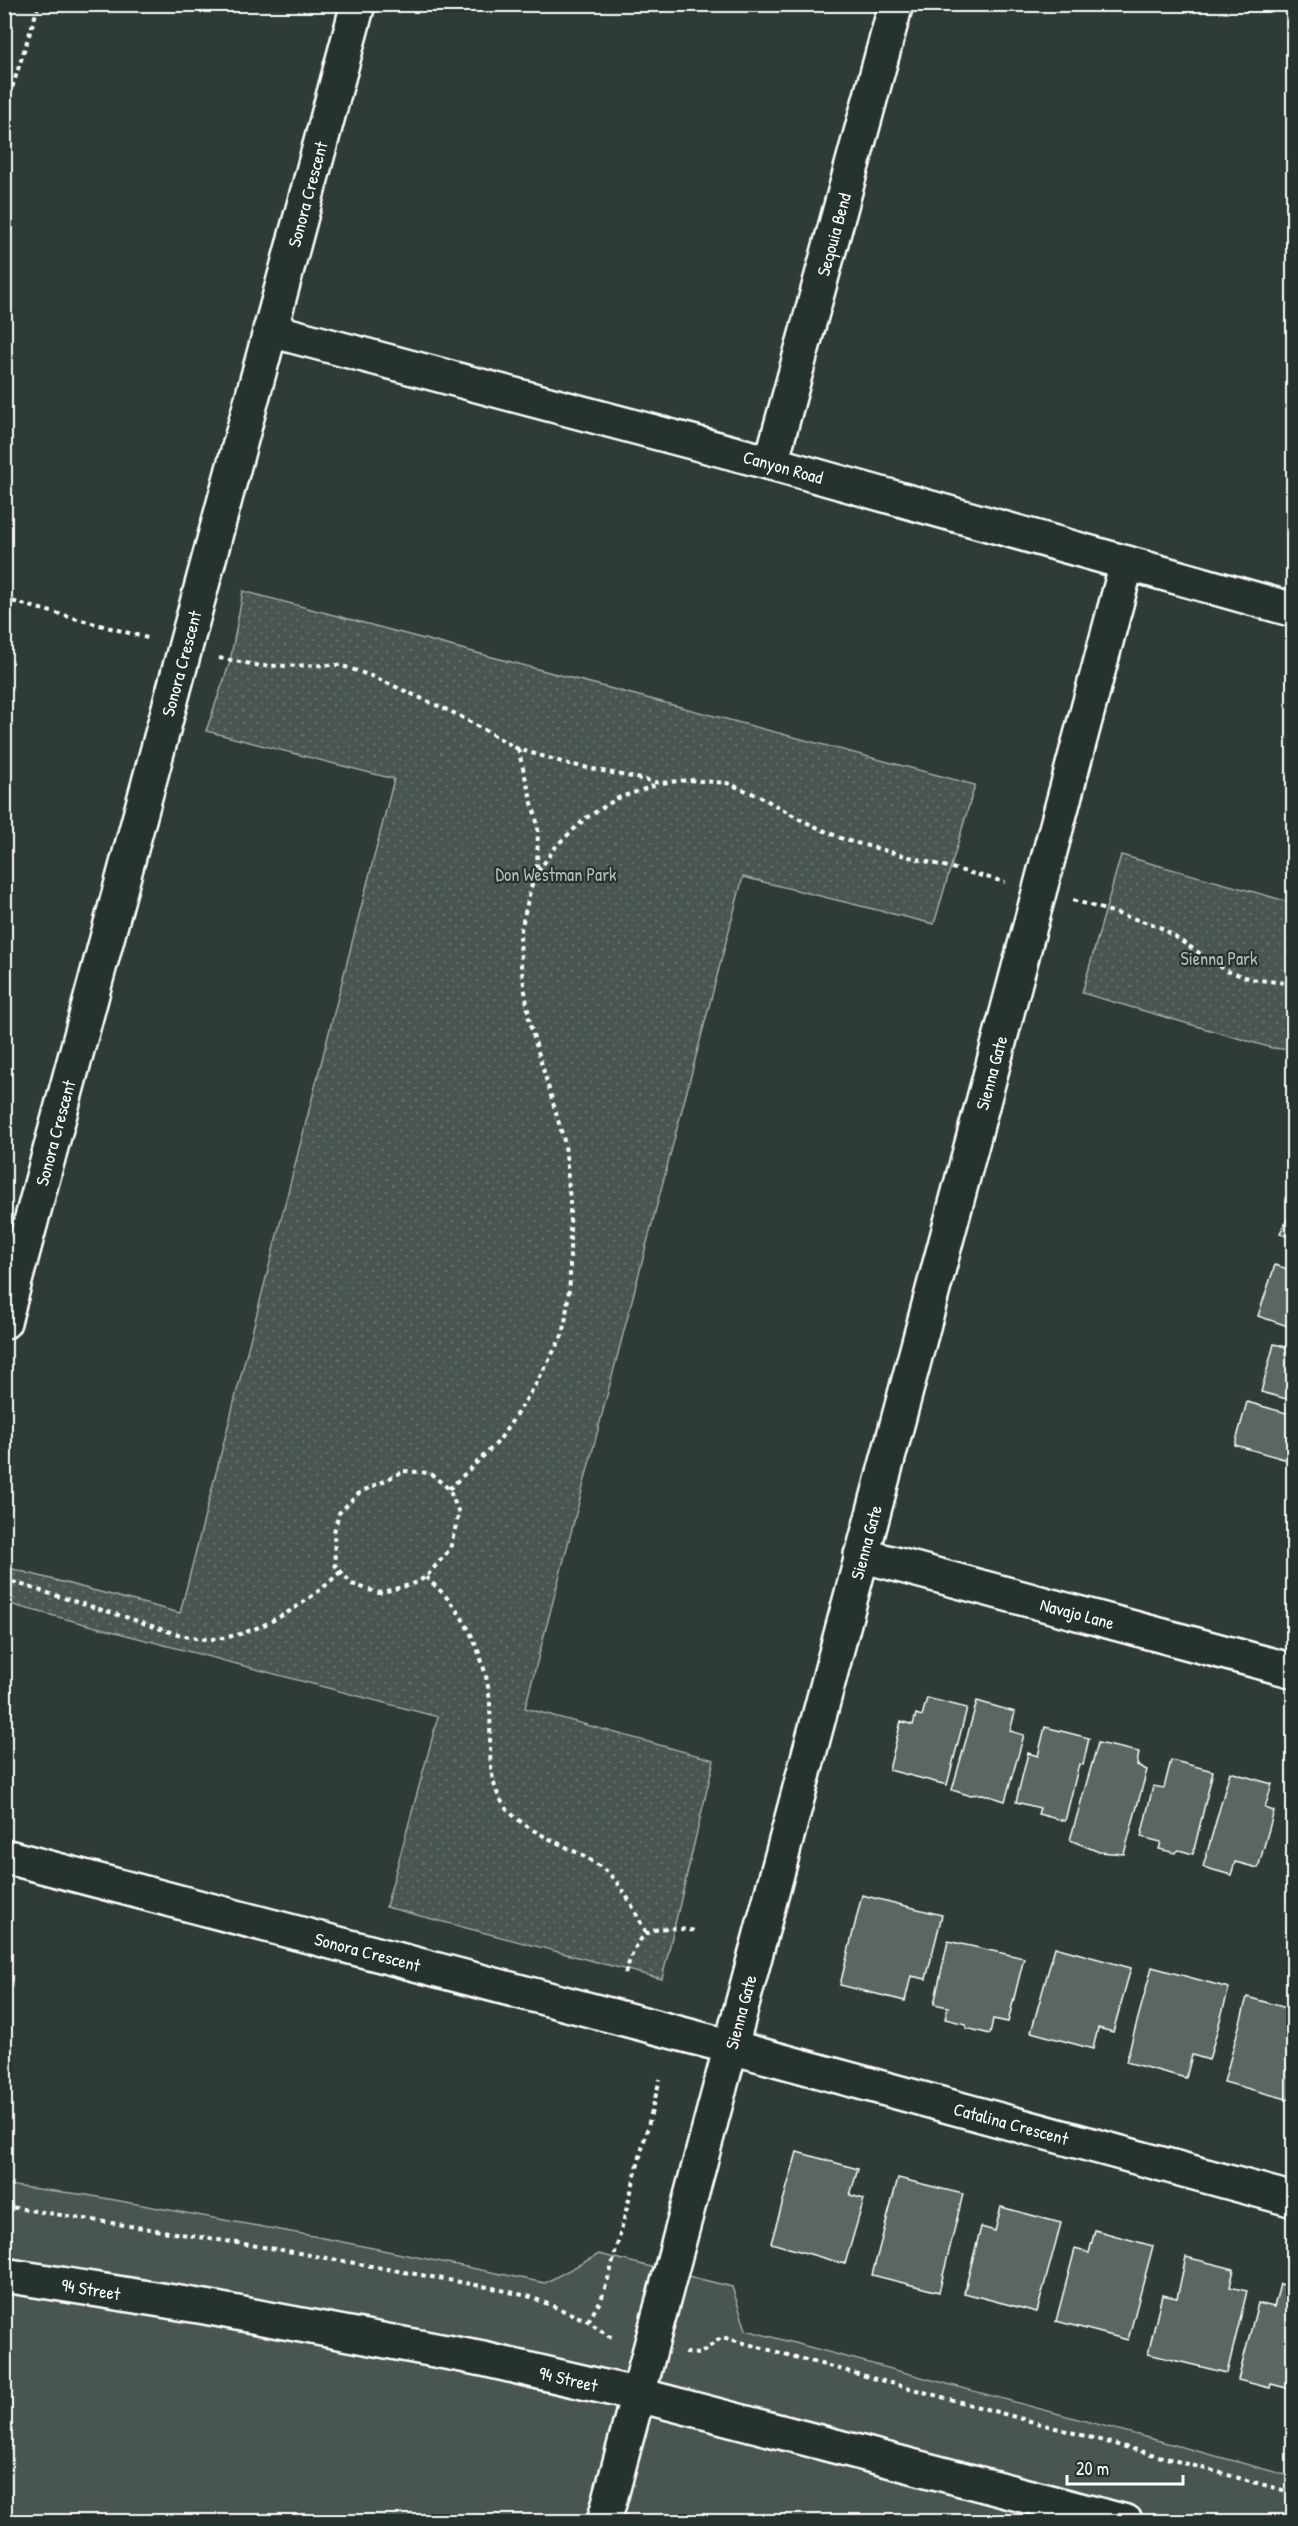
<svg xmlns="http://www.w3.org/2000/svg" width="1298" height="2526" font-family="'Patrick Hand',sans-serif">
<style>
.grass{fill:#4a544f;stroke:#a4aaa7;stroke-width:1.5}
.park{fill:url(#park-dots);stroke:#a4aaa7;stroke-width:1.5}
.building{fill:#5b6661;stroke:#fff;stroke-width:1.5}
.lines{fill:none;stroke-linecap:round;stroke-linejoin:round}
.minor-casing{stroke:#fff;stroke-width:38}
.secondary-casing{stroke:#fff;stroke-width:38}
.path{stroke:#fff;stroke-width:4;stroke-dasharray:4.5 4.5;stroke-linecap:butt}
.minor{stroke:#26332d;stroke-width:33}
.secondary{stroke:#26332d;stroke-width:33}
.labels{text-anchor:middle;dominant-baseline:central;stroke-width:4.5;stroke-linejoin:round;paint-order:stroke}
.street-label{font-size:18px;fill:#fff;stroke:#26332d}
.park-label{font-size:18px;fill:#b7bbb9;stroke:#26332d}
</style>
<defs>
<pattern id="park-dots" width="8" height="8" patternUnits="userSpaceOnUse" patternTransform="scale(1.5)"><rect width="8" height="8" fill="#4a544f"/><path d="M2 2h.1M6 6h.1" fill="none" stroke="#656e69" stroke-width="1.8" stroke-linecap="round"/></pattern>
</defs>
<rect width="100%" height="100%" fill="#2f3b35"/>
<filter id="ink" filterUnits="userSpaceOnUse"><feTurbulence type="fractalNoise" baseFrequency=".0167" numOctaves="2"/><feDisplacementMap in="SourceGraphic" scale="12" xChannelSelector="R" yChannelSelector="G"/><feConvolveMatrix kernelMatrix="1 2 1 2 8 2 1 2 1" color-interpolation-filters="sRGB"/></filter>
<g filter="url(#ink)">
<path class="grass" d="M5,2185l82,10 226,41 232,47 54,-29 133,33 14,43 548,147 -1,45h-1288z"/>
<path class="park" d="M243,591l732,194 -41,139 -191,-47 -218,831 189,52 -52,219 -276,-72 52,-190 -433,-114v-36l175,46 214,-834 -188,-48 24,-69z
M1121,855l172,48v147l-21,-2 -190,-55z"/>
<path class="building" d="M1294,1207v33l-14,-7z
M1275,1265l19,6v57l-36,-12z
M1274,1344l20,5v52l-33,-9z
M1247,1402l47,13v47l-59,-17z
M927,1698l40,10 -20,77 -58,-15 12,-49 12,4 3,-11 6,2z
M977,1701l38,11 -5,19 14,4 -19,66 -22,-7 -15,1 -16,-5z
M1045,1727l44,11 -6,27 -4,-1 -14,57 -27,-7 2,-6 -24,-6 12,-49 10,3z
M1098,1743l41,9 -2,13 10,5 -23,84 -25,-2 -29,-12z
M1171,1760l42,11 -20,83 -14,-4 -4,3 -16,-4 2,-7 -20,-5 12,-51 11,2z
M1230,1772l42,12 -7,24 9,3 -16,57 -23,-6 -4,13 -28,-8z
M1294,1835v26l-7,-1z
M862,1895l80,20 -16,64 -15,-3 -6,25 -65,-16z
M948,1941l76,17 -16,64 -15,-3 -3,15 -24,-6v-4l-21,-5 3,-12 -14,-3z
M1055,1947l76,21 -18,64 -15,-4 -5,21 -62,-17z
M1152,1967l77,21 -20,72 -17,-5 -6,23 -60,-16z
M1247,1997l47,13v91l-70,-19z
M797,2152l61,17 -8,26 14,4 -19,65 -74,-21z
M898,2178l65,16 -24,98 -67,-17z
M1001,2207l60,16 -24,89 -73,-19 17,-66 14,4z
M1095,2230l58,16 -25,94 -72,-19 19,-72 14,4z
M1186,2257l48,12 -4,18 17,4 -20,82 -79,-19 14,-59 15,3z
M1280,2284l14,3v103l-23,-6 -1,4 -32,-8 20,-77 16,4z"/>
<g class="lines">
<g class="minor-casing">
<g id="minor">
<path id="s1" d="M270,330l501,133 523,147"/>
<path id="s2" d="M771,463l125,-459"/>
<path id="s3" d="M4,1322l354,-1318"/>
<path id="s4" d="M861,1555l433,116"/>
<path id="s5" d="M4,1856l727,191 563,153"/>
<path id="s6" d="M604,2522l523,-1959"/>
</g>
</g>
<g class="secondary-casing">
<g id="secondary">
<path id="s7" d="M4,2275l201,32 278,52 156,36 487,127"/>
</g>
</g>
<path class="path" d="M4,113l35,-109
M4,599l147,40
M219,658l42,8 79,-1 34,12 82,37 62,35 51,15 91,19 29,-3 38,3 32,13 44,25 42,19 160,42
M518,749l20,77 -1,45
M1073,900l85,26 69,45 24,8 43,5
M404,1471l26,2 19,16 10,24 -9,36 -24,28 -13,7 -34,9 -27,-9 -17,-19 -1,-33 5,-19 20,-20z
M449,1489l49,-47 37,-56 29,-54 6,-51v-80l-5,-57 -35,-120 -9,-59 -1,-31 11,-47 6,-14 20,-28 29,-27 32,-20 41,-14
M426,1577c8,8 18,16 25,26 22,26 37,67 39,101 2,33 -6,73 14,101 21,30 71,41 99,64 21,16 31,41 43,64
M4,1579c43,14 85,27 128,40 23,8 56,21 80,20 44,-2 98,-37 128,-67
M625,1974c15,-46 24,-50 72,-43
M4,2206l278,44 211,38 38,9 57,24 20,15 8,2
M588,2321l13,-21 9,-27 50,-194
M685,2353l15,1 22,-17 572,156"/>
<use href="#minor" class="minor"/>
<use href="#secondary" class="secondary"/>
</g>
</g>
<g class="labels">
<g class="street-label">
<text stroke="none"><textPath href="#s3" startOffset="1168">Sonora Crescent</textPath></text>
<text stroke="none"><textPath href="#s2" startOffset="237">Seqouia Bend</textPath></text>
<text stroke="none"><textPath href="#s1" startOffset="531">Canyon Road</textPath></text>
<text stroke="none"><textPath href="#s3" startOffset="682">Sonora Crescent</textPath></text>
<text stroke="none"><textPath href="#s6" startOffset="1500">Sienna Gate</textPath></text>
<text stroke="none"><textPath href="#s3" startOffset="196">Sonora Crescent</textPath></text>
<text stroke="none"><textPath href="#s6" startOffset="1014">Sienna Gate</textPath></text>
<text stroke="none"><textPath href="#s4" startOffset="224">Navajo Lane</textPath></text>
<text stroke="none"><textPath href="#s5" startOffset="376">Sonora Crescent</textPath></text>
<text stroke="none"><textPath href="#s6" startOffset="528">Sienna Gate</textPath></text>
<text stroke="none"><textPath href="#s5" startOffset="1042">Catalina Crescent</textPath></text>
<text stroke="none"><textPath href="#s7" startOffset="88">94 Street</textPath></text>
<text stroke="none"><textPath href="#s7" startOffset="574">94 Street</textPath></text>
</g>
<g class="park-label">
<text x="556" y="874">Don Westman Park</text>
<text x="1219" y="958">Sienna Park</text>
</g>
</g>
<rect width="1298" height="2526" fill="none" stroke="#26332d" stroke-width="24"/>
<rect x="12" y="12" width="1274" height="2502" fill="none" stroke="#fff" stroke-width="2" filter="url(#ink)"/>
<path d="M1067 2475v9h116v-9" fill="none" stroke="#ffffff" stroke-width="3"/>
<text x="1076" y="2475" font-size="18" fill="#ffffff" stroke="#26332d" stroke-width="4.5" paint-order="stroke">20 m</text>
</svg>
